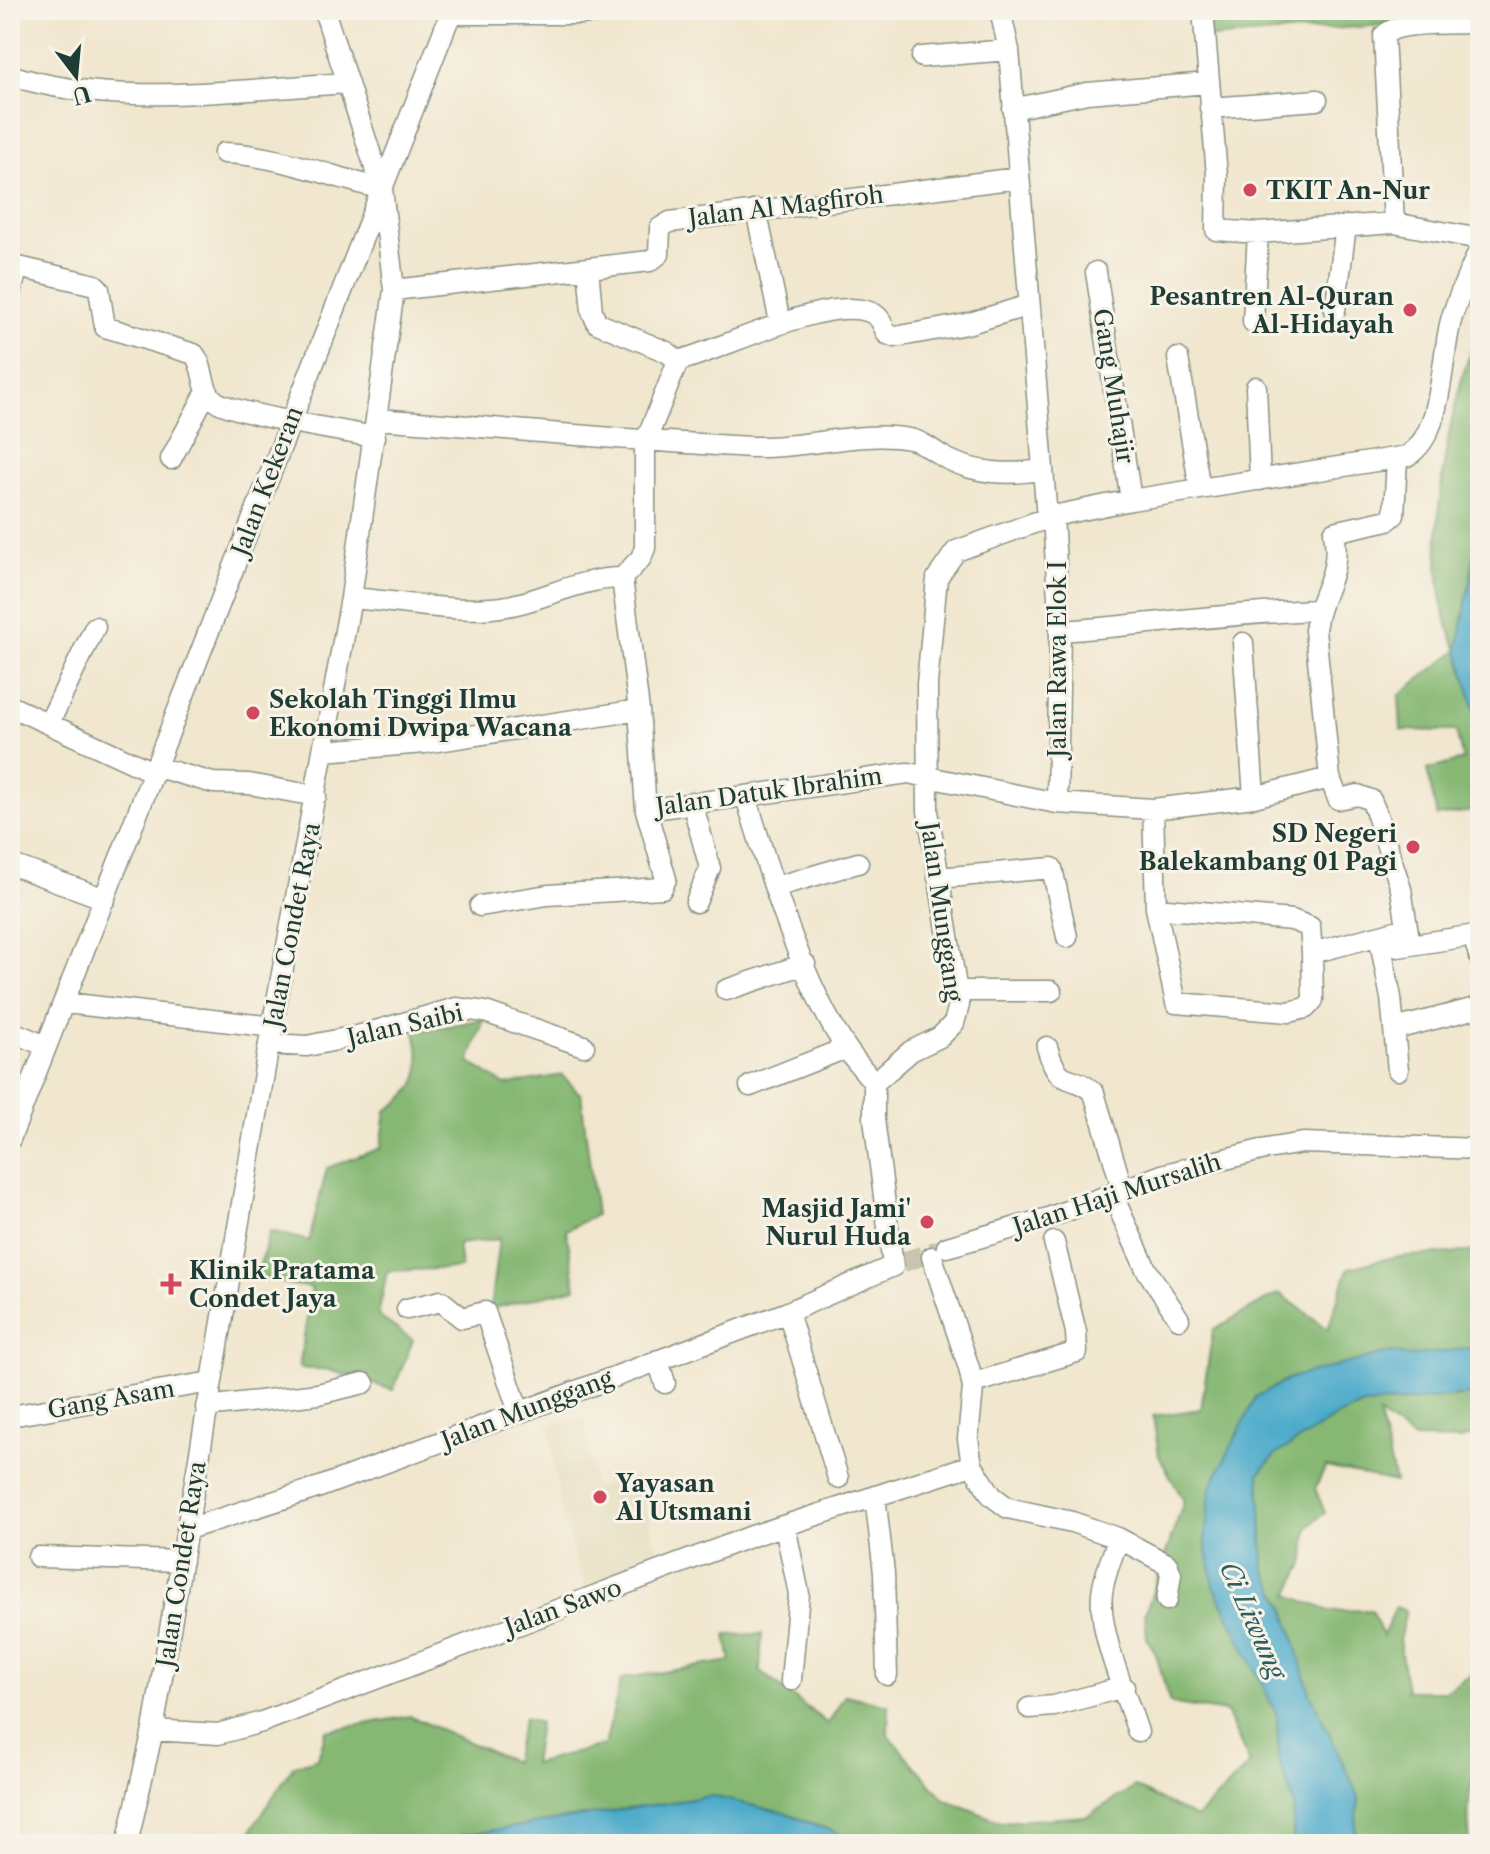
<svg xmlns="http://www.w3.org/2000/svg" width="1490" height="1854" font-family="'Libre Caslon Text',serif">
<style>
.built{fill:#e4dbba}
.forest{fill:#86b873;stroke:#527a54;stroke-width:2}
.water{fill:#4baaca;stroke:#35747f;stroke-width:2}
.lines{fill:none;stroke-linecap:round;stroke-linejoin:round}
.minor-tunnel{stroke:#c7c4af;stroke-width:20;stroke-dasharray:20 10;stroke-linecap:butt}
.minor-casing{stroke:#889281;stroke-width:23}
.minor{stroke:#fff;stroke-width:20}
.poi-dot{fill:#d1495b;stroke:#f7f3e8;stroke-width:3}
.labels{text-anchor:middle;dominant-baseline:central;stroke-width:6;stroke-linejoin:round;paint-order:stroke}
.poi-label{font-size:24px;font-weight:bold;fill:#1f3d34;stroke:#f7f3e8;text-anchor:start}
.street-label{font-size:24px;fill:#1f3d34;stroke:#f7f3e8}
.water-label{font-size:26px;font-style:italic;fill:#2c5e61;stroke:#f7f3e8}
</style>
<rect width="100%" height="100%" fill="#f7f3e8"/>
<filter id="ink" filterUnits="userSpaceOnUse"><feTurbulence type="fractalNoise" baseFrequency=".0125" numOctaves="2"/><feDisplacementMap in="SourceGraphic" scale="16" xChannelSelector="R" yChannelSelector="G"/><feConvolveMatrix kernelMatrix="1 2 1 2 8 2 1 2 1" color-interpolation-filters="sRGB"/></filter>
<filter id="wash" filterUnits="userSpaceOnUse"><feTurbulence type="fractalNoise" baseFrequency=".006" numOctaves="4" result="noise"/><feDisplacementMap in="SourceGraphic" scale="32" xChannelSelector="R" yChannelSelector="G"/><feGaussianBlur stdDeviation="1.8" result="paint"/><feColorMatrix in="noise" values="0 0 0 0 0 0 0 0 0 0 0 0 0 0 0 0 0 1.4 0 .05"/><feComposite in="paint" operator="in"/></filter>
<g filter="url(#wash)">
<rect width="100%" height="100%" fill="#f1e6ce"/>
<path class="built" d="M585,1419l9,69 42,-12 26,87 -77,29 -25,-86 -11,-82z"/>
<path class="forest" d="M1204,10h192l1,14 -188,14z
M1476,337l4,2v184l-22,127 22,79v81l-43,6 -10,-46 36,-10 -7,-29 -55,-1 -2,-35 59,-45c-41,-72 -12,-239 18,-313z
M484,1019l-15,43 36,23 57,-10 19,20 15,120 -30,15 10,58 -86,21 9,-70 -41,5 3,24 -74,3 -9,45 35,24 -20,50 -64,-20 -30,-2 13,-80 -56,-10 14,-47 39,10 18,-73 54,-20 5,-37c36,-23 38,-38 29,-79z
M1480,1251v97l-70,8 -17,-4 -100,25 -37,20 -42,189 63,129 2,46 15,42 -1,41h-426l-83,-31 -73,-17 -304,48h-148l-7,-15 41,-63 25,-8 8,-27 84,-15 103,46 11,-44 15,5 -6,41 72,-19 16,-66 110,-18 -5,-26 36,-1 -2,37 68,53 17,-29 44,10 -1,30 56,64 57,23 86,-6 48,-29 61,31 54,-54 -24,-52 -56,-9 -14,-49 -9,-16 -2,-24 39,-113 -25,-45 -6,-40 48,-7 12,-79 66,-37 49,36 20,-61 46,-11z
M1480,1394v38l-20,8 -46,-1 -35,-24 16,67 -69,-15 -11,21 10,25 -18,15 -2,33 -16,34 40,16 42,-1 12,26 13,-29 10,4 -7,29 8,51h39l34,-23v102c-15,16 -12,53 -10,74h-116l5,-47 -49,-104 -25,-85 -21,-41 -5,-94 16,-18 62,-39 27,-11z"/>
<path class="water" d="M1480,523v206l-22,-79z
M1480,1347v47l-116,11 -27,11 -62,39 -16,18 5,94 21,41 25,85 49,104 -5,47h-61l1,-41 -15,-42 -2,-46 -63,-129 -9,-45 5,-52 46,-92 37,-20 100,-25 17,4z
M711,1796l73,17 83,31h-460z"/>
</g>
<g filter="url(#ink)">
<g class="lines">
<path class="minor-tunnel" d="M903,1262l42,-14"/>
<g class="minor-casing">
<path id="minor" d="M1000,10l9,40 38,468
M1203,10l14,165 -1,55 42,3 136,-10 86,16
M450,14h130l48,-4
M922,57l87,-7
M10,75c103,34 231,14 338,8
M1210,108l107,-8
M1013,109l74,-16 121,-10
M224,153c48,1 109,24 158,36
M756,210l24,112
M1394,223l-10,-187c11,-16 75,-12 96,-13
M10,265l85,20 4,4 6,38 89,27c11,13 7,34 19,45 13,14 136,33 162,38
M588,268l4,43 5,12 70,29 11,9 -33,82v105l-4,10 -19,20 17,132
M1096,272l35,228
M394,290l256,-29 9,-7 1,-26 10,-6 348,-44
M10,297l7,-28
M1335,310l11,-84
M1253,322l5,-89
M1178,358l22,131
M678,361c42,-10 156,-70 196,-47 7,4 10,13 13,20l8,3 72,-13 62,-19
M1256,387l4,93
M378,419c125,9 250,22 375,28 52,2 105,-17 157,-8 12,2 26,14 37,20 30,15 61,16 94,11
M1397,458l-3,57 -6,5 -54,12c8,46 -15,58 -19,98l15,148 8,21 20,-4 13,5 5,12 25,77 9,56
M171,459l36,-68
M1053,516l7,115 -3,172
M351,598c45,3 97,14 141,10 45,-3 82,-30 130,-30
M1060,631c86,-6 171,-18 257,-21
M1243,643l11,154
M10,706l145,67
M49,723l46,-96
M323,751l102,-8 214,-33 7,100 262,-37 149,30 96,6 101,-12 76,-19
M157,767l56,16 36,1 67,12
M746,797c22,73 58,191 101,252 8,12 18,22 27,34
M692,802l18,66 -14,34
M1153,809l3,99 136,12 18,7 2,26 95,-25
M10,864l95,35
M938,878l114,-10 15,69
M775,887l83,-24
M480,906l68,-11 114,-7 4,-9 -20,-69
M1156,908l20,95 113,9 17,-4 7,-8 -1,-47
M1379,936l12,62 7,72
M1398,947l71,-11 5,3 6,19
M726,990l79,-26
M958,991h93
M66,1003l208,24
M1395,1029l85,-22
M10,1031l36,15
M269,1044l38,2 54,-11 95,-27 29,4 99,34
M1047,1047c13,45 23,23 47,46l29,98
M750,1086l96,-38
M10,1139l442,-1129
M1113,1196l33,73 33,50
M947,1247l101,-29 114,-43 99,-25 42,-7 177,6
M932,1257l37,111 4,20 -5,51 4,26 20,31 16,12 64,14 46,16c-5,18 -14,37 -16,55 -4,40 24,101 36,139
M407,1309l34,-8 21,17 23,-6 34,100
M788,1312l50,166
M658,1360l7,23
M984,1380l93,-28 -1,-20 -22,-90
M206,1407l112,-13 46,-11
M10,1416l201,-34
M875,1496l9,77 3,102
M785,1526l14,68 -8,86
M188,1529l132,-42 468,-175 105,-46 -19,-147v-36l37,-32 29,-14 14,-14 5,-18 -31,-194 -1,-127 10,-106 19,-27 97,-35 78,-16 276,-44c38,-22 33,-101 45,-139 7,-24 19,-47 28,-69
M1118,1538l49,26 4,10 -4,26
M38,1557l144,4
M1029,1708l25,-2 70,-19
M153,1730l65,4 44,-12 490,-186 220,-71
M127,1844l26,-114 116,-686 82,-446 43,-308 -12,-101 -58,-179"/>
</g>
<use href="#minor" class="minor"/>
</g>
</g>
<g class="poi-dot">
<circle cx="1250" cy="190" r="8"/>
<circle cx="1410" cy="310" r="8"/>
<circle cx="253" cy="713" r="8"/>
<circle cx="1413" cy="847" r="8"/>
<circle cx="927" cy="1222" r="8"/>
<path d="M167 1272h8v8h8v8h-8v8h-8v-8h-8v-8h8z"/>
<circle cx="600" cy="1497" r="8"/>
</g>
<g class="labels">
<g class="poi-label">
<text x="1266" y="190">TKIT An-Nur</text>
<text x="1394" y="296" text-anchor="end">Pesantren Al-Quran<tspan x="1394" dy="28">Al-Hidayah</tspan></text>
<text x="269" y="699">Sekolah Tinggi Ilmu<tspan x="269" dy="28">Ekonomi Dwipa Wacana</tspan></text>
<text x="1397" y="833" text-anchor="end">SD Negeri<tspan x="1397" dy="28">Balekambang 01 Pagi</tspan></text>
<text x="911" y="1208" text-anchor="end">Masjid Jami'<tspan x="911" dy="28">Nurul Huda</tspan></text>
<text x="189" y="1270">Klinik Pratama<tspan x="189" dy="28">Condet Jaya</tspan></text>
<text x="616" y="1483">Yayasan<tspan x="616" dy="28">Al Utsmani</tspan></text>
</g>
<g class="street-label">
<text transform="translate(786 206) rotate(-7)">Jalan Al Magfiroh</text>
<text transform="translate(1114 386) rotate(81)">Gang Muhajir</text>
<text transform="translate(267 481) rotate(-69)">Jalan Kekeran</text>
<text transform="translate(1057 659) rotate(-90)">Jalan Rawa Elok I</text>
<text transform="translate(769 791) rotate(-8)">Jalan Datuk Ibrahim</text>
<text transform="translate(942 912) rotate(82)">Jalan Munggang</text>
<text transform="translate(292 925) rotate(-79)">Jalan Condet Raya</text>
<text transform="translate(405 1025) rotate(-13)">Jalan Saibi</text>
<text transform="translate(1117 1194) rotate(-18)">Jalan Haji Mursalih</text>
<text transform="translate(111 1399) rotate(-10)">Gang Asam</text>
<text transform="translate(527 1409) rotate(-21)">Jalan Munggang</text>
<text transform="translate(181 1564) rotate(-81)">Jalan Condet Raya</text>
<text transform="translate(563 1607) rotate(-20)">Jalan Sawo</text>
</g>
<g class="water-label">
<text transform="translate(1253 1620) rotate(66)">Ci Liwung</text>
</g>
</g>
<rect width="1490" height="1854" fill="none" stroke="#f7f3e8" stroke-width="40"/>
<g transform="translate(76 76) rotate(164)" stroke="#f7f3e8" stroke-width="6" paint-order="stroke">
<path d="M0-6L14 30L0 20L-14 30Z" fill="#1f3d34"/>
<text y="-12" font-size="22" font-weight="bold" text-anchor="middle" fill="#1f3d34">U</text>
</g>
</svg>
